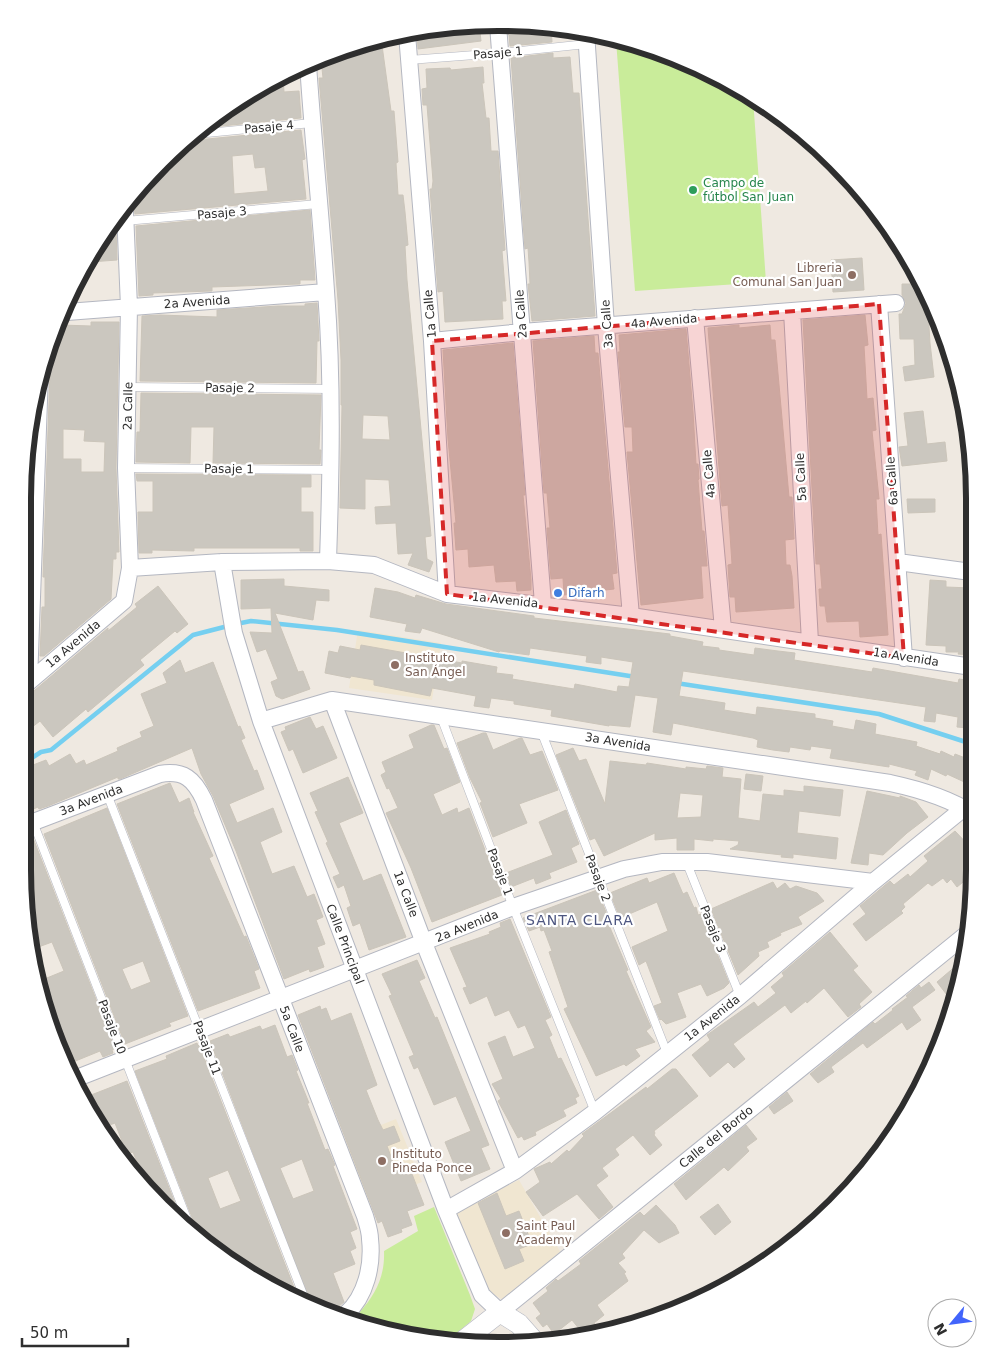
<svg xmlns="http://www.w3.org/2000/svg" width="997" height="1368" font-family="'DejaVu Sans',sans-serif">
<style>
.education{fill:#f0e6d1}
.pitch{fill:#c9ec9a}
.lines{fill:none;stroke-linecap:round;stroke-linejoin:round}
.stream{stroke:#75cff0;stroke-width:4.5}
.building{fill:#cbc7bf;stroke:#cbc5ba;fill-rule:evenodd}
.service-casing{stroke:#b4b7c1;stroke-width:9}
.minor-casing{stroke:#b4b7c1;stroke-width:18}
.tertiary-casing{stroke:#b4b7c1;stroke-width:21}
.service{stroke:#fff;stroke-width:8}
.minor{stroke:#fff;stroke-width:16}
.tertiary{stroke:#fff;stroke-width:20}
.marked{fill:#d62828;fill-opacity:0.2;stroke:#d62828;stroke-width:4;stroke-dasharray:10 6;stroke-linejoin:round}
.leisure-dot{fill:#2e9e5b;stroke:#fff;stroke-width:2}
.education-dot{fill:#8d6e63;stroke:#fff;stroke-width:2}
.shop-dot{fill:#3f7fe0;stroke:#fff;stroke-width:2}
.labels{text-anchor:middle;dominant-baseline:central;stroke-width:4.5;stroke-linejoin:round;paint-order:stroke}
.street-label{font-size:12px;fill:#2e2e2e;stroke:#fff}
.leisure-label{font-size:12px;fill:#27864d;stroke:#fff;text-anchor:start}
.education-label{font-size:12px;fill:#785e54;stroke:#fff;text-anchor:start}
.shop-label{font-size:12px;fill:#366cbe;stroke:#fff;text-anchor:start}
.neighbourhood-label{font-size:14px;letter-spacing:1px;fill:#4d5680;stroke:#fff}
.rim{fill:none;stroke:#2e2e2e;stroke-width:6}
</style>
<rect width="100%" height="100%" fill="#efe9e1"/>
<path class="education" d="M358,630l83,13 -9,57 -83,-12z
M396,1119l26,63 -54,21 -25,-63z
M519,1180l43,75 -57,46 -17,-10 -35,-80z"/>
<path class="pitch" d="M616,40l35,8 85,38 17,12 13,184 -131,9z
M434,1207l36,88 5,14 -4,12 -24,20h-11l-69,-21 -8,-7c17,-19 26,-37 25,-62l34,-20 -4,-15z"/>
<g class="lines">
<path class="stream" d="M236,624l15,-3 86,9 299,47
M676,683l203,31 93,30
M24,763l17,-11 10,-2 142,-115 35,-9"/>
</g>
<path class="building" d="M467,24h12l2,17 -63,8 -1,-17z
M508,25l43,1 1,16 -42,4z
M381,38l10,73h3l4,51 -2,1 2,32h5l2,17 3,33 -3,1 2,34 24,256 -6,1 2,22 6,3 -4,10 -21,-7 5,-12 -15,1 -2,-31 -20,1 -1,-17 16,-1 -2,-26 -24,-1v30l-25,-1 2,-103h-1v-45l-3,-60 -19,-222h4l-2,-19zM363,415l25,1 2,24 -28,-1z
M553,53v5l17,-1 3,36h6l16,223 -63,5 -4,-37h2l-1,-22 -1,-14 -3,1 -14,-191z
M483,67l1,16h-2l4,35h3l2,33h7l7,99 -3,1 4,50h-4l1,18 -58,3 -2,-31 -5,1 -8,-103h2l1,-8 -6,-76h-4l-1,-16 5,-1 -1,-19 24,-1 1,2z
M283,75l1,17 15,-1 2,27 -99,10 6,-7z
M301,130l4,29 -3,1 4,39 -171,15 -1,-8 -3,-2 61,-66 5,2zM253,154l2,14 10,-1 3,24 -34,3 -2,-38z
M310,210l5,70h-15v4l-88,3v4l-59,2v2l-14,1 -3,-70z
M116,228l1,32 -27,2 13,-28 5,-5z
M862,258l2,32 -31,2 -2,-32z
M902,284h18l15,26h-7l2,33 4,34 -29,4 -2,-14 12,-2 -1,-26h-14l-1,-25h3l4,-11 -4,-8z
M317,303l2,38h-2l-1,42 -176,-2 2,-65 18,-1 57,2v-7l61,-4h27v-2z
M865,315l3,30 -4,1 3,53 6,-1 3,32 -4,1 7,68h-3l2,36 3,-1 7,101 -28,2 -1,-16 -32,1 -2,-16h-5l-1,-17h3l-2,-25h-4l-13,-244z
M91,322h28l-3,146 3,84h-3v7h-3l-2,40 -67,57h-4l2,-49h3v-30h-2l7,-205 -2,-6v-12l13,-29 30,1zM63,429l22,1 -1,11 21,1 -1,30h-23v-13h-18z
M739,325v3l31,-3 1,15h4l14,157h3l2,42 -9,1 1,25h4l2,11 2,32 -58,4 -1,-15h-5l-2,-32 4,-1 -4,-59 -6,1 -14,-178z
M686,329l7,83 3,52h2l1,15 -1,1 4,51h2l3,35h-6l2,32 -62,7 -14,-153h6l-1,-25h-7l-7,-75h2l-1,-17z
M594,336l1,17h3l19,220 -5,1 2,15 -50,6 -1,-17 -12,1 -4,-51h3l-3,-35h-3l-11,-152z
M513,343l12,152h-2l8,85v10l-14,1 -1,-10 -20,1 -2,-17 -25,2 -1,-18 -12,1 -2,-27h2l-8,-84 -5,-89z
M141,393l180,2 -2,55h2l-1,14 -107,-1 1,-36h-23l-1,36 -54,-1 1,-30h3z
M923,411l4,33 18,-2 2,19 -45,5 -3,-19 9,-1 -4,-33z
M136,474l175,1v12h-10v25h12v39h-13v-3h-106v3l-42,-1v3h-13l-1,-41h15v-31h-16z
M907,499h28v13l-27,1z
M284,579v7l45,4v11l-13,-1 -3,20 -38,-7 23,59 5,-1 7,18 -28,10 -6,-3 -5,-14 7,-3 -12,-30 -9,3 -7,-20 22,1 -1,-25 -30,1v-29z
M930,580l16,1v6l25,1 1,67 -14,-1 1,-2h-13v-6l-20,-1z
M158,586l30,38 -11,9 -2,-2 -35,29 4,5 -11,9 -45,38 -2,-3 -33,28 -13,-16 -18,14v-34l86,-73v3l29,-24 -2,-3z
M375,588l23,4 17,6 1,-3 30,9 88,12v2l136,16v2l33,6 -1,4 17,2v2l35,5 1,-7 23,3 17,2 -1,7 78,12 1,-4 85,15 1,-4 13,2v31h-2l-2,16 -11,-1 1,-10 -22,-4 -1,9 -11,-1 2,-14 -243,-36 -4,25 46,7 -1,7 32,5 1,-8 58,7v4l18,3 -1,5 22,4 2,-10 20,4 -1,10 42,8 -1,4 24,8 1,-3 13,6 1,-3 18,7v25l-26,-12 -1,2 -15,-7 -3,11 -13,-5 2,-4 -28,-7v3l-59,-9 2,-9 -21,-3 -1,4 -20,-3 -1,5 -16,-2 -16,-3 1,-7 -5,-2 -80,-15 -2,12 -18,-3 5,-34 -23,-3 -5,32 -21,-2v1l-58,-10 1,-6 -38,-6v-3l-23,-3 -2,10 -15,-2 2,-10 -44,-8 -2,8 -56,-11v-5l-23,-4 -1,2 -25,-5 4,-22 9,2 2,-7 20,4 1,-5 101,18v-2l35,6 -1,6 17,2 -1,4 62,10 1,-5 42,8 1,-6 11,1 4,-25 -32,-5v7l-15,-2 1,-6 -57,-8 -1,7 -29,-4 -1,1 -77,-24 -2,5 -15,-2 2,-7 -37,-7z
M180,660l5,13 28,-11 25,65 2,-1 5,12 -4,2 13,31 3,-1 7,19 -35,15 8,19 36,-15 9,24 -22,10 12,32 22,-8 13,31 7,-3 9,23 -7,3 9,24 -8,3 7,20 -14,5 -1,-3 -25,10 -48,-128 -23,-55 -12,-22 -9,-26 -72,31h-2v-2l-70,29 -9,3 -1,-2 -16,7v-64l11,15 13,-5 3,6 21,-12 6,10 8,-4 2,5 32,-14 -1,-3 25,-11 -2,-5 14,-6 -13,-32 26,-11 -4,-10z
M310,717l6,12 7,-3 14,32 -34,15 -10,-24 -4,2 -8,-19 5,-2 -1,-3z
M431,725h3l10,24 3,-1 13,34 -27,12 9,21 15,-7 1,5 11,-5 33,87 -70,27 -21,-54 -25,-55 12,-5 -9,-20 -2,1 -6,-14 5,-3 -4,-10 32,-14 -5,-13z
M483,733h3l7,17 27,-12h2l8,17 12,-4 16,39 -39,14 8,19 -34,14 -13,-34 2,-1 -12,-24 -13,-35z
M573,748l6,13 7,-2 19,45 5,-43 36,4 1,-2 39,6v-2l20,2 1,-3 16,2 -1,9 19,2 -3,39 22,3 3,-27 21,2v-6l20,2v-6l39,4 -3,26 -41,-5 -2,22 41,5 -2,21 -43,-5v4l-12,-1 1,-2 -52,-6 8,-4 1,-4 -26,-2v2l-19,-2v11h-17v-12l-22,2v-7l-51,23 -9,-18 -5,2 -34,-85zM680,793l23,2 -2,22 -24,1z
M746,774l17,2 -2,15 -17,-2z
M348,777l15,36 -24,10 24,58 18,-7 25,63 -37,13 -9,-27 -7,3 -6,-18 4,-2 -7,-21 -6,3 -5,-11 7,-3 -14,-31 2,-1 -13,-30 3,-1 -8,-18z
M170,783l9,20 10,-5 5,14h-1l20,44 -4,2 35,79 2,-1 13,33 -5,2 6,17 -62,23 -81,-207z
M867,791l33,7v-2l16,6 12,15 -21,16 -24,22 -14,-2 -1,12 -17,-2z
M107,808l81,208 -19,7 2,3 -46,18 -81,-210zM143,961l8,21 -20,8 -9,-21z
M566,810l13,34 -8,4 6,14 -28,11 2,5 -15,6 -2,-6 -23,9 -5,-14 47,-18 -14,-33z
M955,831l18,19v24l-16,13 -6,-8 -4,4 -4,-5 -11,8 -4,-3 -25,21 2,3 -4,4 2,2 -37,28 -13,-17 13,-10 -6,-8 30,-25 4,4 14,-11 2,3 18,-16 -4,-5z
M33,838l82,210 -3,2 1,3 -10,4 -3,-6 -27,11 -3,-7 -3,1 -28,-63 -2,-11 27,-11 -12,-29 -19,7 -11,-79v-27z
M674,873l9,21 4,-2 7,16 2,-1 2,8 3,-1 28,69 -5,5 -17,8 -6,-12 -24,9 9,24 -20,7 -5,-5 -1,1 -6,-14 8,-3 -16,-42 -7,4 -7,-18 36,-16 -11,-29 -37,16 -10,-25 37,-15 2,5z
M773,882l4,7 8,-6 5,6 6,-3 21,7 7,8 -26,16 4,7 -22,9 1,2 -14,7 2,5 -11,5 1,4 -21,19 -27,-66z
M597,890l13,32 -2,1 20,47 -2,1 25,56 -5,4 9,11 -20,7 5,7 -14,10 -2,-2 -28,12 -32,-67 4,-2 -19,-55 3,-1 -8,-21 -3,1 -1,-4 -11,4 -6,-13z
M510,919l41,98 -6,3 7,15 -3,2 9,22 3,-1 18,38 -4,2 2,5 -14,7 3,6 -31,16 1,3 -12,5 -2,-4 -4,2 -20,-37 3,-2 -9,-15 11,-5 -15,-36 17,-7 8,21 22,-9 -10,-23 -7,3 -9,-18 -14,6 -8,-20 -17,8 -7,-16 4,-1 -17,-39 40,-14 -1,-2 12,-5 -1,-4z
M830,932l28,34 -5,4 19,22 -13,12 2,3 -13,10 -24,-29 -17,15 -1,-2 -15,12 -6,-8 -52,39 12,15 -11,9 -6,-6 -18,15 -18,-22 18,-15 -3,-5 47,-33 4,5 18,-14 -5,-6 13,-11 -2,-3z
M964,959l-6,34 -8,6 -13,-17z
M417,960l8,18 -6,3 16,37 2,-1 52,128 -8,3 9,21 -29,12 -16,-39 26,-11 -15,-35 -22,9 -16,-38 -4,2 -5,-12 5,-2 -25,-59 3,-1 -10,-21z
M929,982l6,8 -23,17 9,13 -14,10 -5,-8 -35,26 -4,-5 -32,24 3,5 -16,11 -8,-9 63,-52 2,2 18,-14 -1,-1 16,-12 -2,-1 13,-11 2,3z
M320,1006l1,4 5,-2 5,13 20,-8 26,72 -11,5 12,30 5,10 11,-4 6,15 -13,5 8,21 10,-4 4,12 3,-1 12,31 -17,6 5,14 -11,4 1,3 -14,5 -6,-16 -4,2 -80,-208z
M275,1025l12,32 5,-2 6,15 -2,1 13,32h-2l18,47 3,-1 7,16 -2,1 24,63 -7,3 6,16 -6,3 5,13 -22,9 11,29 -5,4 -8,4 -20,-6 -101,-263 18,-7 2,3 30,-11 2,4zM302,1159l12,32 -21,8 -13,-31z
M197,1043l1,3 1,-1 100,255 -11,-3 -17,-12 -3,-8 -6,2 -9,-6 -4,-10 -7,3 -46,-31 1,-5 -62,-159 32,-12 -1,-3zM228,1170l13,31 -21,8 -12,-31z
M672,1069h4l22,27 -44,35 1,2 -1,2 8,10 -12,10 -17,-20 -18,14 4,6 -17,13 6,8 -12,9 17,22 -14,12 -22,-25 -34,22 -17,-24 14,-10 -6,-13 16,-7 1,2 16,-14 2,2 15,-16 -2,-2 64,-47 1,2z
M127,1081l57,145 -39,-44 -12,-30 -6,2 -12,-31 -8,3 -6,-16 -8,3 -7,-16z
M787,1092l6,9 -19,13 -5,-7z
M746,1125l11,14 -11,8 3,4 -21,20 -4,-4 -38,33 -12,-16z
M497,1193l9,23 13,-5 13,33 -13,5 5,12 -19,8 -27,-66z
M718,1204l13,18 -16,13 -15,-18z
M656,1205l19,20 4,8 -20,10 -15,-13 -22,24 3,4 -7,5 8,9 -2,1 4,8 -31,24 7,10 -10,8 4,5 -7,5 -7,2 -12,-15 -18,14 -7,-10 -4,3 -7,-9 5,-4 -8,-11 15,-12 -2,-3 10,-9 2,2 23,-17 -2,-3 61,-49 4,4z"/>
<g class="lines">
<g class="service-casing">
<path id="service" d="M409,60l92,-7 86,-9
M196,134l116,-11
M125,221l193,-17
M129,387l202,2
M126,468l205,2
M441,717l72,190 82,205
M541,731l126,322
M107,794l199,508
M33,822l159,410
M686,861l54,135"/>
</g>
<g class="minor-casing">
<path id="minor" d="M498,25l45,579
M586,32l20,294 25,290
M407,34l25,307 15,253
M308,64c5,76 13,151 18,227 7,90 5,180 2,270
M879,304l25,354
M792,311l18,331
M67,312l259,-20
M695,318l28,311
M432,341l90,-9 374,-29
M222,562l12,71 27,88 185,489 36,85 18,17 468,-379
M898,562l73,10
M130,568l92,-6 106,-1 46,4 73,29 184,22 341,51
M29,682l11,-310
M23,687l101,-86 6,-33 -4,-100 3,-161 -4,-96
M332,700l92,243 91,228
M261,721l71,-21 558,83c28,6 59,15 83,31
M23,826l137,-52c24,-4 34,5 44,26l161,416c2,7 5,15 5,23 3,26 -4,57 -24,75
M77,1078l436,-171 111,-38 38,-7h45l166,20
M446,1210l69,-39 80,-59 145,-116 133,-114 91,-74"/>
</g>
<g class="tertiary-casing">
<path id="tertiary" d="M463,1341l37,-29 19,12 15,17"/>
</g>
<use href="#service" class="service"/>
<use href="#minor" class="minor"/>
<use href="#tertiary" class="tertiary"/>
</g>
<path class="marked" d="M879,304l25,354 -457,-64 -15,-253z"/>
<circle class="leisure-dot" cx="693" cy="190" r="5"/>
<g class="education-dot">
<circle cx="852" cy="275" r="5"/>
<circle cx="395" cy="665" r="5"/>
<circle cx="382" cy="1161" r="5"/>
<circle cx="506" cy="1233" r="5"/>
</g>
<circle class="shop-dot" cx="558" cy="593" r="5"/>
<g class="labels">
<g class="street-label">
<text transform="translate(498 53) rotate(-5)">Pasaje 1</text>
<text transform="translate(269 127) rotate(-5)">Pasaje 4</text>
<text transform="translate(222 213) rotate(-5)">Pasaje 3</text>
<text transform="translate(197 302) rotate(-4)">2a Avenida</text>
<text transform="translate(430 314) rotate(-95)">1a Calle</text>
<text transform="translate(521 314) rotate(-94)">2a Calle</text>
<text transform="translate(664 321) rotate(-5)">4a Avenida</text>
<text transform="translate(607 324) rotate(-94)">3a Calle</text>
<text transform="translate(230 388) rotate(1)">Pasaje 2</text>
<text transform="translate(128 406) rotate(-89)">2a Calle</text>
<text transform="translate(229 469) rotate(1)">Pasaje 1</text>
<text transform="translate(709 474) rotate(-95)">4a Calle</text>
<text transform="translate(801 477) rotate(-93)">5a Calle</text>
<text transform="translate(892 481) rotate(-94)">6a Calle</text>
<text transform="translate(505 600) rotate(6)">1a Avenida</text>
<text transform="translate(73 644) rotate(-40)">1a Avenida</text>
<text transform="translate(906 657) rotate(9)">1a Avenida</text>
<text transform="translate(618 742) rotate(9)">3a Avenida</text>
<text transform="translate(91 800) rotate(-21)">3a Avenida</text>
<text transform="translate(500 872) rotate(69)">Pasaje 1</text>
<text transform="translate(598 878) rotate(69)">Pasaje 2</text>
<text transform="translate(406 894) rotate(69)">1a Calle</text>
<text transform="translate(467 926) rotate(-22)">2a Avenida</text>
<text transform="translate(713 929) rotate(68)">Pasaje 3</text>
<text transform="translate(345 944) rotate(69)">Calle Principal</text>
<text transform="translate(712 1018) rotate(-38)">1a Avenida</text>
<text transform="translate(112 1027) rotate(69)">Pasaje 10</text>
<text transform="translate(292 1029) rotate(69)">5a Calle</text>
<text transform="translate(207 1048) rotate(69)">Pasaje 11</text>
<text transform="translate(716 1137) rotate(-39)">Calle del Bordo</text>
</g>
<g class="leisure-label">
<text x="703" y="183">Campo de<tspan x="703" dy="14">fútbol San Juan</tspan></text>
</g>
<g class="education-label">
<text x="842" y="268" text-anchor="end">Libreria<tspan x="842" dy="14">Comunal San Juan</tspan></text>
<text x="405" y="658">Instituto<tspan x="405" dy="14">San Ángel</tspan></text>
<text x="392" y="1154">Instituto<tspan x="392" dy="14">Pineda Ponce</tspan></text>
<text x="516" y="1226">Saint Paul<tspan x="516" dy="14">Academy</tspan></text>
</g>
<g class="shop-label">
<text x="568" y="593">Difarh</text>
</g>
<g class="neighbourhood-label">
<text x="580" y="920">SANTA CLARA</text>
</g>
</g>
<path d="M0 0H997V1368H0ZM498 31H499A467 467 0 0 1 966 498V870A467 467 0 0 1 499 1337H498A467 467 0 0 1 31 870V498A467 467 0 0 1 498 31Z" fill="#fff" fill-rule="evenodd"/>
<path class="rim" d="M498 31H499A467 467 0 0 1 966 498V870A467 467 0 0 1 499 1337H498A467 467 0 0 1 31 870V498A467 467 0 0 1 498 31Z"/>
<g transform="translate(952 1323) rotate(241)"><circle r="24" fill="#ffffff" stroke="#ababab"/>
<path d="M0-4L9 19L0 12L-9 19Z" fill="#4264fb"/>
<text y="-8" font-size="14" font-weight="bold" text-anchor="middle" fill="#2e2e2e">N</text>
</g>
<path d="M22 1338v8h106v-8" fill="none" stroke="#2e2e2e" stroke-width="2.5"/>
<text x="30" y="1338" font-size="15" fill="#2e2e2e" stroke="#ffffff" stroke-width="4" paint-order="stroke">50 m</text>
</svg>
